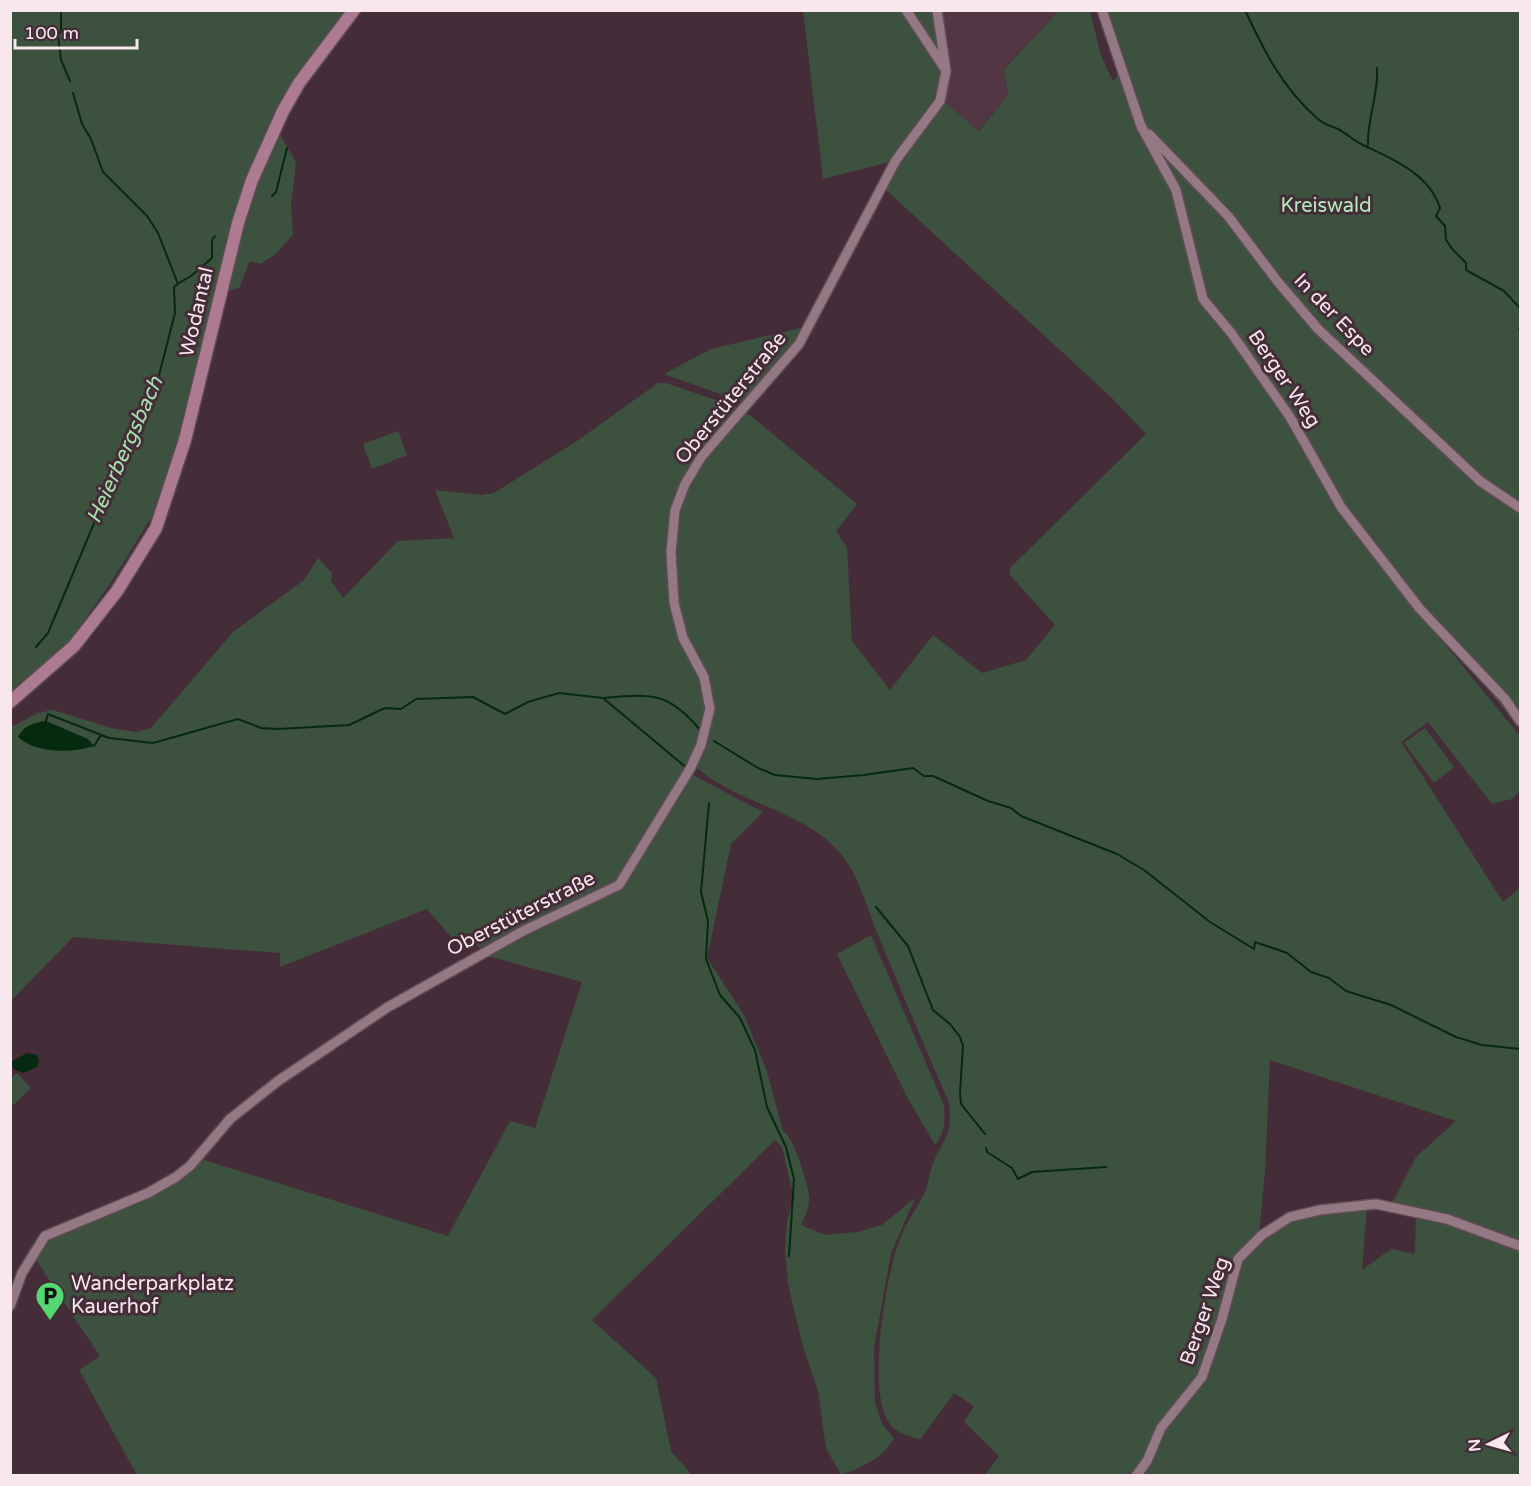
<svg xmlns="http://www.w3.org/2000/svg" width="1531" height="1486" font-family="'Varela Round',sans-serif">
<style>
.built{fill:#533643}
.green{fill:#3d513f}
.water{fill:#052a0f}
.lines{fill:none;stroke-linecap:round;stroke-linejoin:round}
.stream{stroke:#052a0f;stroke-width:2}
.street-casing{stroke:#604c55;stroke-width:12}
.secondary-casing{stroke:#604c55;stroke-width:15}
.street{stroke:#947985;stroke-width:9}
.secondary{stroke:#ac7b92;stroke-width:12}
.labels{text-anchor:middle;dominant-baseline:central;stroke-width:6;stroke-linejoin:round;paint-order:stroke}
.park-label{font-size:20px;fill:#b1edb9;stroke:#442d38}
.street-label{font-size:20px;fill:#f8e8ee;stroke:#442d38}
.poi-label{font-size:20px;fill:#f8e8ee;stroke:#442d38;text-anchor:start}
.water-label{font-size:21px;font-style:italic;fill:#a6e2ae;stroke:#442d38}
</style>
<rect width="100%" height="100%" fill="#442d38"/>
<path class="built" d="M939,11h120l-55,57 4,27 -30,36 -35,-30z"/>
<path class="green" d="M11,11h339l-79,108 25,43 -5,44 2,28 -16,19 -16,11 -11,-3 -11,27 -11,3 5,-32 -10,-4 -43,178 -28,83 -40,65 -41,58 -37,36 -15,8 -8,9z
M803,11h101l39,60 -6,27 -47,64 -67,17z
M908,11h27l9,53z
M1059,11h31l11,45 12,25 8,-8 -18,-62h417v718l-131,-163 9,21 122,149v55l-8,8 -20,5 -64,-82 -27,20 102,160 17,-14v355l-128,-40 24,-46 40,-36 -186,-61 -5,111 -6,64 -22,22 -35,116 -70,103 -147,-1 14,-19 -35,-34 10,-16 -20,-13 -34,47c-12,-5 -24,-7 -31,-17 -23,-33 -3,-152 13,-189 6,-14 15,-26 22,-40 5,-11 5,-24 11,-35 12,-25 17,-26 14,-56 -24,-56 -48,-112 -71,-168 -14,-35 -21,-70 -51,-95 -37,-31 -98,-42 -131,-73l16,-59 -35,-101 -2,-49 2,-43 12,-33 11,-19 43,-48h7l107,89 -21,27 11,17 5,93 38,49 43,-55 49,38 44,-13 29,-35 -45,-50v-7l136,-134 -33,-35 -229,-211c17,-31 42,-56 59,-87l36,30 29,-36 -4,-26z
M805,327l-8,16 -54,59 -79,-28 47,-25z
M658,383h8l73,25 -33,37 -36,74 1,91 37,91 -6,29 -15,37 -71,113 -136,68 -12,-9 -17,-2 -24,-28 -147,58v-14l-207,-16 -62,64v-274l27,-14 15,-3 58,18 25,4 15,-4 82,-96 71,-52 14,-22 14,15 -1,8 12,17 55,-57 56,-3 -19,-48 46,5 13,-2 83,-52z
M398,431l9,24 -35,14 -9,-25z
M1425,728l29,39 -20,16 -30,-40z
M691,774l72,38 -32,32 -24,114 37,57 23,57 16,59c11,6 25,53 26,66 1,11 -4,19 -8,28l24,10 32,-3 25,-7 33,-27 -24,55 -17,95 1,54 7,22 12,14c-12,22 -31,28 -53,37l-15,-27 -8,-57 -15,-44 -15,-63 -3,-34 2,-29 7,-23 -12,-51 -7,-7 -183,180 64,58 15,73 21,24h-555l-58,-105 21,-14 -66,-99 12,-18 133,-60 25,-19 244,76 62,-115 25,7 47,-146 -94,-26 134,-68z
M871,935l73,170c1,15 1,28 -9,40l-28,-48 -70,-143z
M17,1073l14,15 -20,19v-29z
M1367,1207l-5,63 29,-21 24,5 1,-39 33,6 71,26v228l-380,1 18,-39 49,-60 34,-115 22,-26 38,-20z"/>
<path class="water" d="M46,721l42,18 6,7c-22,7 -58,8 -76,-9 5,-11 17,-15 28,-16z
M27,1053l10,2 2,6 -2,6 -14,6 -10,-4 -2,-7z"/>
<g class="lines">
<path class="stream" d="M61,10v21l-3,4 3,25 9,21
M1245,10c19,41 38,79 73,109 5,5 13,7 20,10 8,4 15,11 23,15 31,15 68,29 79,64l-4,8 9,10 1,14 7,10 13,13v7l38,21 16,17
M1368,145c-1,-27 11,-51 9,-77
M272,196l4,-4 11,-44
M179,283l12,-7 21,-18v-18l3,-4
M1519,329h1
M36,647l12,-14 70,-167 10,-33 27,-42 20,-78 -1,-26 4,-3 -20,-51 -11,-17 -44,-44 -12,-33 -9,-15 -9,-31
M603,698c48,-4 65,-7 97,32
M46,721l2,-7 61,24 44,5 85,-24 23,9 17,1 71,-4 36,-17 16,1 15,-10 57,-2 32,17 23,-12 31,-9 44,5 85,71
M714,741l44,27 17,7 42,4 47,-4 49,-7 11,8h9l55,25 23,7 10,8 96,38 27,16 66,52 44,27 1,-7 32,11 24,19 18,6 17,13 45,14 65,32 26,8 38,4
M94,746l7,-11
M709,803l-8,89 7,29 -2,38 14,36 20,23 15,32 12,57 19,40 8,32 -5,77
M876,907l32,39 25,64 17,14 10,13 3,9 -3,46 1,12 24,30
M986,1148l1,4 25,16 6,11 14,-7 74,-5"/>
<g class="street-casing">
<path id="street" d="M906,10l39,59
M1102,10l39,116 35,64 27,109 29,35 58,83 51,90 79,102 85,90 15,22
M1149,134l79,82 50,66 40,47 162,152 40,27
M10,1306l12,-33 23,-37 103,-43 28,-16 14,-11 40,-47 48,-38 110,-74 135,-76 96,-46 71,-116 11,-24 9,-36 -6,-32 -21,-39 -9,-35 -3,-51 4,-42 10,-26 17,-28 97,-112 97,-184 44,-59 6,-30 -9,-61
M1136,1476l11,-15 14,-33 41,-51 20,-58 16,-60 24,-24 28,-18 30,-7 56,-6 71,15 73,27"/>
</g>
<g class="secondary-casing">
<path id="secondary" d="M10,702l64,-56 43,-55 39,-63 29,-88 53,-217 14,-43 31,-69 16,-28 55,-73"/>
</g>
<use href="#street" class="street"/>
<use href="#secondary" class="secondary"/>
</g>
<defs>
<g id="parking-pin" transform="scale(1.5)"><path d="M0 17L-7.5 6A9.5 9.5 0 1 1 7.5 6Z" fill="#54d672" stroke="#442d38"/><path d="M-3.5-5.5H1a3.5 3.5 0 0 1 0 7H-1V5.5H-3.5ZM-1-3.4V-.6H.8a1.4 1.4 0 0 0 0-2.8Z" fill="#111"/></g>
</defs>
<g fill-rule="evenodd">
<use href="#parking-pin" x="50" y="1296"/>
</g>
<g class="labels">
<g class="park-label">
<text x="1326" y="206">Kreiswald</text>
</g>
<g class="street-label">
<text transform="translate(197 312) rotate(-77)">Wodantal</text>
<text transform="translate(1334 315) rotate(46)">In der Espe</text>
<text transform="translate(1284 379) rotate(56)">Berger Weg</text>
<text transform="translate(731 398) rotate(-51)">Oberstüterstraße</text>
<text transform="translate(521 914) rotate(-27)">Oberstüterstraße</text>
<text transform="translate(1205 1311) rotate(-71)">Berger Weg</text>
</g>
<g class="poi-label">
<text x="71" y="1284">Wanderparkplatz<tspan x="71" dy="23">Kauerhof</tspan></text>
</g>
<g class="water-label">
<text transform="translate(125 450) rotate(-66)">Heierbergsbach</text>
</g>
</g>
<rect width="1531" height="1486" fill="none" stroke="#f8e8ee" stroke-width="24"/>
<g transform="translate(1489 1444) rotate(265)" stroke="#442d38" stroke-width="4.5" paint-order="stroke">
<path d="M0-4.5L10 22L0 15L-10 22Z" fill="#f8e8ee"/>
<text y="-9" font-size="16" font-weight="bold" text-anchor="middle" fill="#f8e8ee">N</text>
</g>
<path d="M15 39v9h122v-9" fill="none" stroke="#f8e8ee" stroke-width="3"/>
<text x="24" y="39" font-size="18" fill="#f8e8ee" stroke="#442d38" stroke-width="4.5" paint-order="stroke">100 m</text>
</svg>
